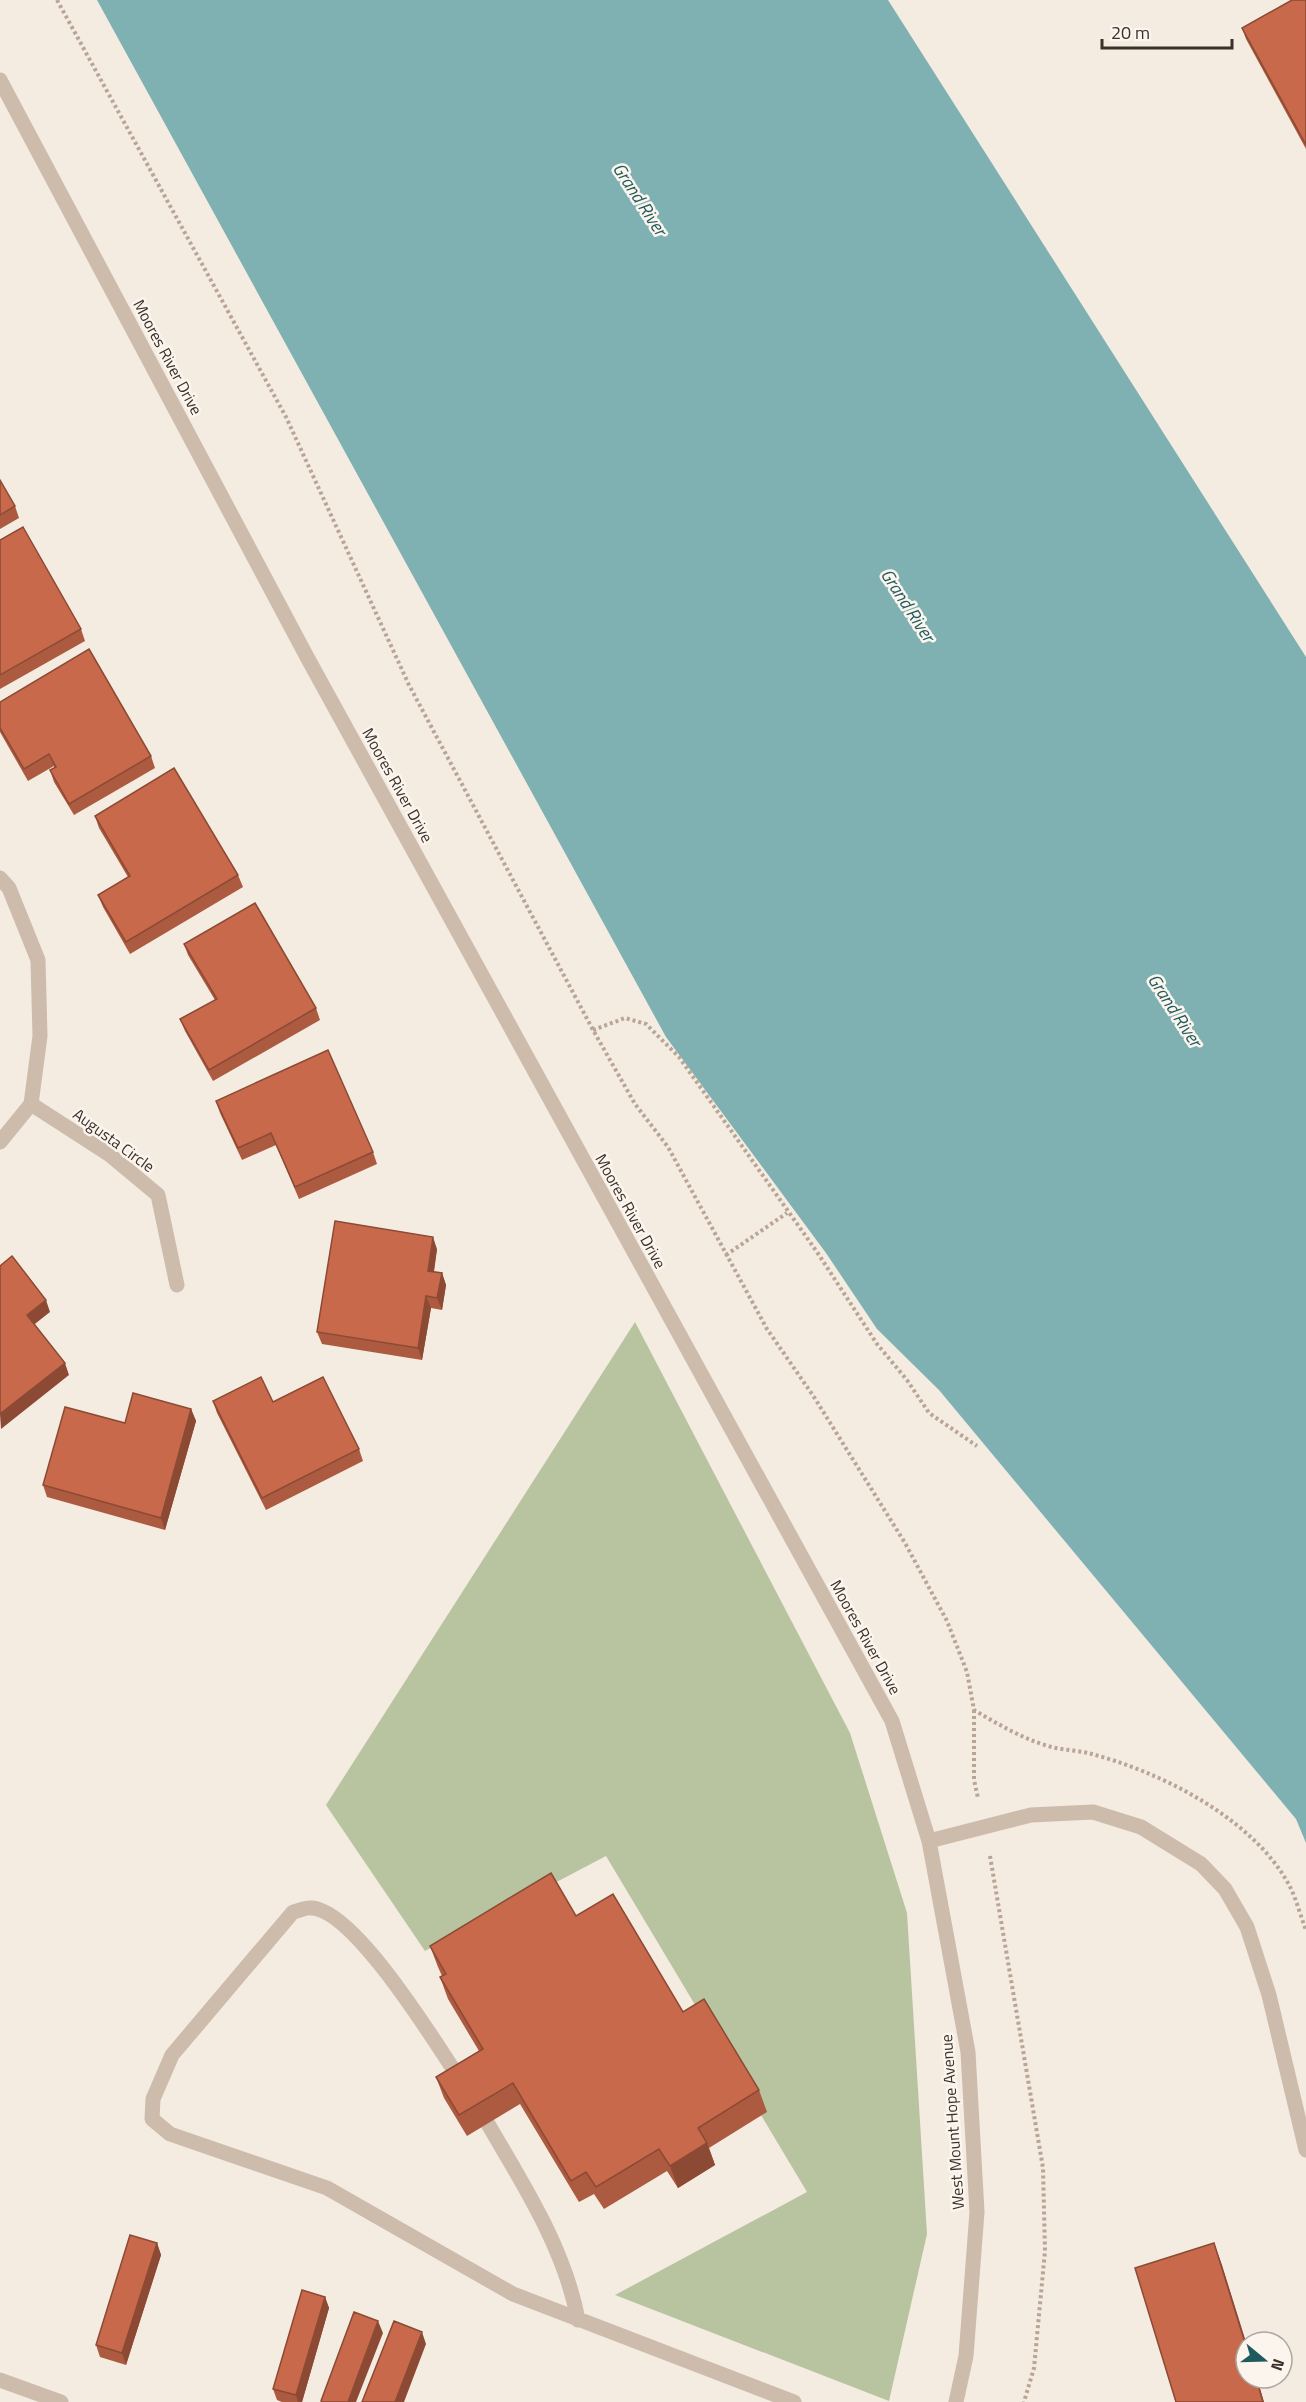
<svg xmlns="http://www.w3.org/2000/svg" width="1306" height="2402" font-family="'Titillium Web',sans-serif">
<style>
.green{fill:#b8c4a0}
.water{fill:#7fb0b2}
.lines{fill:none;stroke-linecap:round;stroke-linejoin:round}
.path{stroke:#b9a596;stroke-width:4;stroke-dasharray:3 3;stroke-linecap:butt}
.minor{stroke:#cdbbac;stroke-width:15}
.wall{fill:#ac5a40}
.shaded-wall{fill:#8c4a34}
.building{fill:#c8694b;stroke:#8c4a34;stroke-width:1.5}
.labels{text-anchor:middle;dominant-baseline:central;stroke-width:5;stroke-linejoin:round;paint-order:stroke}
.street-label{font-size:16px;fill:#3b302b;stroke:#fbf5ee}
.water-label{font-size:18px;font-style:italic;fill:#1f5a5e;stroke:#fbf5ee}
</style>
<rect width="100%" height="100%" fill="#f4ebe1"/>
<path class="green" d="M635,1322l215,411 57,180 20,321 -38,167 -274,-106 192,-103 -201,-336 -181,95 -99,-146z"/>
<path class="water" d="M97,0h791l418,657v1186l-10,-24 -357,-429 -62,-61 -51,-76 -160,-216z"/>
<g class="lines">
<path class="path" d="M57,0l229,417 123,268 184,345 42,74 33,43 99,182 47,68 91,146 42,78 20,51 7,38c24,14 47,28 74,36 13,4 27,4 40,7 71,18 163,64 200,130 8,14 12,32 18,47
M593,1030l32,-12 21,6 33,33 138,195 60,92 30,36 22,33 48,33
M726,1255l61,-42
M974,1710v70l4,18
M990,1856l53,312 2,83 -11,117 -10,34"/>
<path class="minor" d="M0,80l307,577 585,1064 37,120 39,211 9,160 -11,144 -10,46
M0,878l9,10 29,72 2,76 -9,68 -31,38
M31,1104l79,51 48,40 19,90
M929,1841l102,-26 62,-3 48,15 60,37 24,25 22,38 22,68 37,155
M463,2084c-25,-37 -108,-175 -152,-176 -5,-1 -13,3 -18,4l-121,143 -19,44 -1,20 18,15 157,54 186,106 281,108
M488,2124c36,62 77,125 90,196
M0,2380l61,22"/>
</g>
<path class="wall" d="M1306,0v149l-60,-110 -4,-11z
M0,480l15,26 4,12 -19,11z
M0,540l81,89 4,12 -85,48z
M0,702l151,54 4,12 -81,47 -20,-33 -4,-12 4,-2v-2l-26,15 -28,-49z
M95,816l143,59 5,12 -113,67 -27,-47 -5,-12 30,-18 -29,-49z
M184,944l132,64 4,12 -107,61 -28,-50 -5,-12 35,-19 -27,-45z
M216,1101l157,51 4,12 -78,35 -23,-54 -34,15 -22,-47z
M437,1249l-3,23 8,1 4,12 -4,25 -11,-2 -9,52 -100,-16 -5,-12z
M213,1401l60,1 86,47 4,12 -97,49 -49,-97z
M191,1409l5,12 -31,109 -118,-33 -4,-12 82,-62z
M576,1916l107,96 76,78 8,22 -58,36 6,17 -37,23 -11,-17 -63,38 -10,-15 -15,8 -59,-98 -53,32 -23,-38 -8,-21 43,-26 -31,-52 -8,-22 2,-1 -4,-9 -8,-21z
M157,2243l4,12 -35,110 -26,-8 -4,-12z
M325,2297l4,11 -27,94h-20l-5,-2 -4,-11z"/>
<path class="shaded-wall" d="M433,1237l4,12 -5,34 -4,-12z
M442,1273l4,12 -4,25 -5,-12z
M426,1296l5,12 -9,52 -4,-12z
M46,1300l4,12 -19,15 -4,-12z
M65,1363l4,12 -68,54 -1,-15z
M191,1409l5,12 -31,109 -4,-12z
M707,2143l8,22 -37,23 -8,-22z
M157,2243l4,12 -35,110 -4,-12z
M1214,2243l8,22 24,77v4z
M325,2297l4,11 -27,94h-4l-2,-7z
M378,2321l5,12 -27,69h-8z
M422,2332l4,12 -22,58h-9z
M1256,2378h1l7,24h-1z"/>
<path class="building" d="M1292,0h14v145l-64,-117z
M0,480l15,26 -15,9z
M23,527l58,102 -81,46v-135z
M89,649l62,107 -82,48 -19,-34 6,-3 -7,-13 -25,15 -24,-41v-26z
M174,768l64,107 -112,67 -28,-47 32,-19 -35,-60z
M255,903l61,105 -107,62 -29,-51 37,-20 -33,-55z
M328,1050l45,102 -78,35 -24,-54 -33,15 -22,-47z
M335,1221l98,16 -5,34 14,2 -5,25 -11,-2 -8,52 -101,-16z
M12,1256l34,44 -19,15 38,48 -65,51v-148z
M261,1377l12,25 50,-25 36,72 -97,49 -49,-97z
M133,1393l58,16 -30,109 -118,-33 22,-78 60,16z
M551,1873l25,43 37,-22 70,118 21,-13 55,91 -61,38 9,15 -37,23 -11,-17 -63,38 -10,-15 -15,9 -58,-98 -54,32 -23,-38 47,-28 -43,-72 6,-3 -16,-28z
M130,2235l27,8 -35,110 -26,-8z
M1214,2243l32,103v32h10l7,24h-87l-41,-134z
M302,2290l23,7 -29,98 -23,-6z
M354,2312l24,9 -30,81h-25l-2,-1z
M394,2321l28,11 -27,70h-33z"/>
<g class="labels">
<g class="street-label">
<text transform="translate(168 357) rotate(62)">Moores River Drive</text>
<text transform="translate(398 785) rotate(61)">Moores River Drive</text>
<text transform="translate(114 1140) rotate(36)">Augusta Circle</text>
<text transform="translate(631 1211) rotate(61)">Moores River Drive</text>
<text transform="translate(866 1637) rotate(61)">Moores River Drive</text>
<text transform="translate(952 2122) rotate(-94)">West Mount Hope Avenue</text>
</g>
<g class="water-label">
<text transform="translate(640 199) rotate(57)">Grand River</text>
<text transform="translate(908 605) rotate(57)">Grand River</text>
<text transform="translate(1175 1010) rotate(57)">Grand River</text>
</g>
</g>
<g transform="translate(1264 2360) rotate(109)"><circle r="28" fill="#fbf5ee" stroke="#aea6a0" stroke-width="1.5"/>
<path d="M0-4.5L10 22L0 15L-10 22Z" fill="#1f5a5e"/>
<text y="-9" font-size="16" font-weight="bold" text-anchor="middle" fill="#3b302b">N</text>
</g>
<path d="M1102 39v9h130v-9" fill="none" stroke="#3b302b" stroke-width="3"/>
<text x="1111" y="39" font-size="18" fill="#3b302b" stroke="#fbf5ee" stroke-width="4.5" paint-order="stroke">20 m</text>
</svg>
